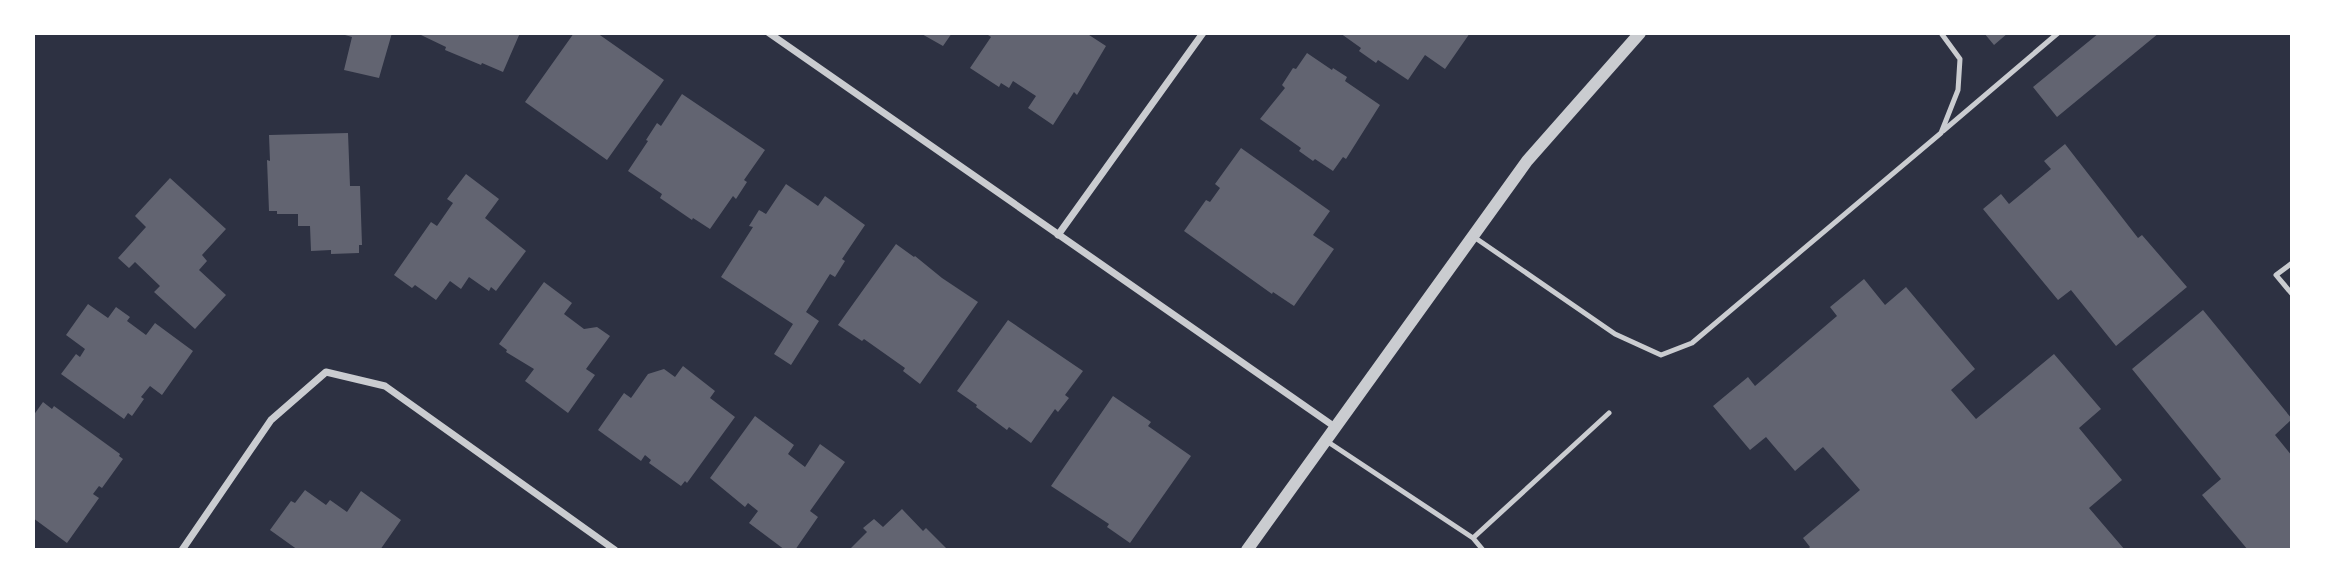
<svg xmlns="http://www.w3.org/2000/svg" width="2325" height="583" font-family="'Asap Condensed',sans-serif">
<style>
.building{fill:#626471}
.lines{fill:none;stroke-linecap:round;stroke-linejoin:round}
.service{stroke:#caccd0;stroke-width:5}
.minor{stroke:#caccd0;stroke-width:7}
.tertiary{stroke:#caccd0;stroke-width:12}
</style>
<rect width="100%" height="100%" fill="#2d3142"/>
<path class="building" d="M338,33h54l-13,45 -35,-8 8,-33z
M422,33h98l-17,39 -21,-9 -1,2 -36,-15 1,-3 -25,-12z
M574,33h23l67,47 -57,80 -82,-58z
M920,33h32l-9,13z
M989,33h97l20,13 -29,49 -3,-3 -21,33 -25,-17 8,-12 -23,-15 -4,7 -8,-5 -2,4 -29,-19 21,-31 -3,-2z
M1340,33h130l-25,36 -20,-14 -17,25 -30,-20 -2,3 -17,-12 2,-3z
M1984,33h24l-14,12z
M2099,33h60l-102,84 -24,-30z
M1307,53l25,17 1,-2 14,9 -2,4 35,24 -34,54 -3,-2 -10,14 -18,-12 -2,2 -14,-10 2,-3 -41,-29 25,-31 -3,-3 11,-17 3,1z
M682,94l83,56 -21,30 3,2 -11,17 -3,-3 -23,33 -17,-11 -1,2 -32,-22 2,-4 -34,-23 20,-30 -2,-1 11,-17 4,3z
M348,133l2,53h10l2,59h-3v8l-28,1v-4l-20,1 -1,-25h-12v-12h-21v-3h-8l-2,-51 3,1 -1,-26z
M2065,144l73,94 4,-3 45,52 -71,59 -45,-56 -13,10 -75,-91 18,-15 8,10 42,-35 -7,-8z
M1241,148l89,63 -17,24 21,14 -40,57 -21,-14 -1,2 -88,-63 22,-31 4,2 10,-14 -5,-4z
M466,174l33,25 -14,19 41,33 -30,40 -5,-4 -2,4 -20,-14 -8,12 -11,-8 -14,19 -21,-15 -3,3 -18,-13 37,-53 6,4 16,-23 -6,-4z
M170,178l56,51 -24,26 5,6 -8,9 27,25 -31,34 -41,-37 6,-6 -25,-24 -6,6 -11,-10 28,-31 -11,-11z
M786,184l32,22 7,-10 40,29 -23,34 3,2 -10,16 -5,-3 -24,38 13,9 -28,44 -17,-11 19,-30 -72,-47 32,-50 -4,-1 10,-16 7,4z
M896,244l18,13 1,-1 27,22 36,24 -58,82 -17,-13 2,-3 -41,-29 -2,2 -24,-16z
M1864,279l21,26 21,-18 69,82 -24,21 25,29 78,-65 47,55 -22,19 43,52 -33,28 36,42h-318l3,-3 -7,-9 57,-48 -37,-43 -28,24 -29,-34 -16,13 -37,-44 35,-29 7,9 82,-70 -7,-9z
M544,282l28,21 -8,11 20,15 13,-2 13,9 -24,33 9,6 -27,38 -43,-32 9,-12 -28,-17 1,-2 -8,-6z
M88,304l20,14 8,-11 14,10 -3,4 19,14 9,-12 38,28 -31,44 -12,-9 -9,11 3,2 -12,17 -4,-3 -4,6 -63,-45 15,-20 4,3 5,-8 -19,-14z
M2203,310l89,109 -17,16 17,21v94h-44l-46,-55 19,-16 -89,-110z
M1008,320l75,51 -18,24 4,3 -11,14 -3,-3 -24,34 -22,-16 -2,3 -31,-23 1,-2 -20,-14z
M683,366l32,25 -5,7 25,19 -48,66 -2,-2 -4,5 -32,-23 2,-3 -6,-5 -4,6 -43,-31 26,-37 7,5 17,-24 16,-5 11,8z
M1113,396l38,26 -3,4 43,30 -61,87 -23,-16 2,-3 -58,-38z
M43,402l9,7 2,-3 66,48 -1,2 4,3 -21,29 -3,-2 -6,8 6,4 -32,45 -34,-25v-102z
M755,416l39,29 -6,9 17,13 15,-23 25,18 -35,49 8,6 -23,33h-10l-36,-27 9,-12 -10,-8 -3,4 -35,-29z
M305,490l21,15 4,-5 17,12 14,-21 40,29 -21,30h-82l-28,-20 21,-29 4,2z
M902,509l21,22 3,-3 22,22h-99l18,-18 -4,-4 11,-9 9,8z"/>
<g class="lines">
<path class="service" d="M1943,131l115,-98
M1474,237l141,97 46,21 31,-12 249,-210 17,-43 2,-31 -19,-26
M2292,263l-16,12 16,19
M1325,440l148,98 10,12
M1473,538l136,-125"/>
<path class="minor" d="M769,33l566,394
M1058,235l145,-202
M182,550l89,-130 55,-48 59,14 230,164"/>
<path class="tertiary" d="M1247,550l280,-389 113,-128"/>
</g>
<rect width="2325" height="583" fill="none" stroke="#ffffff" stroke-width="70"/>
</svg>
